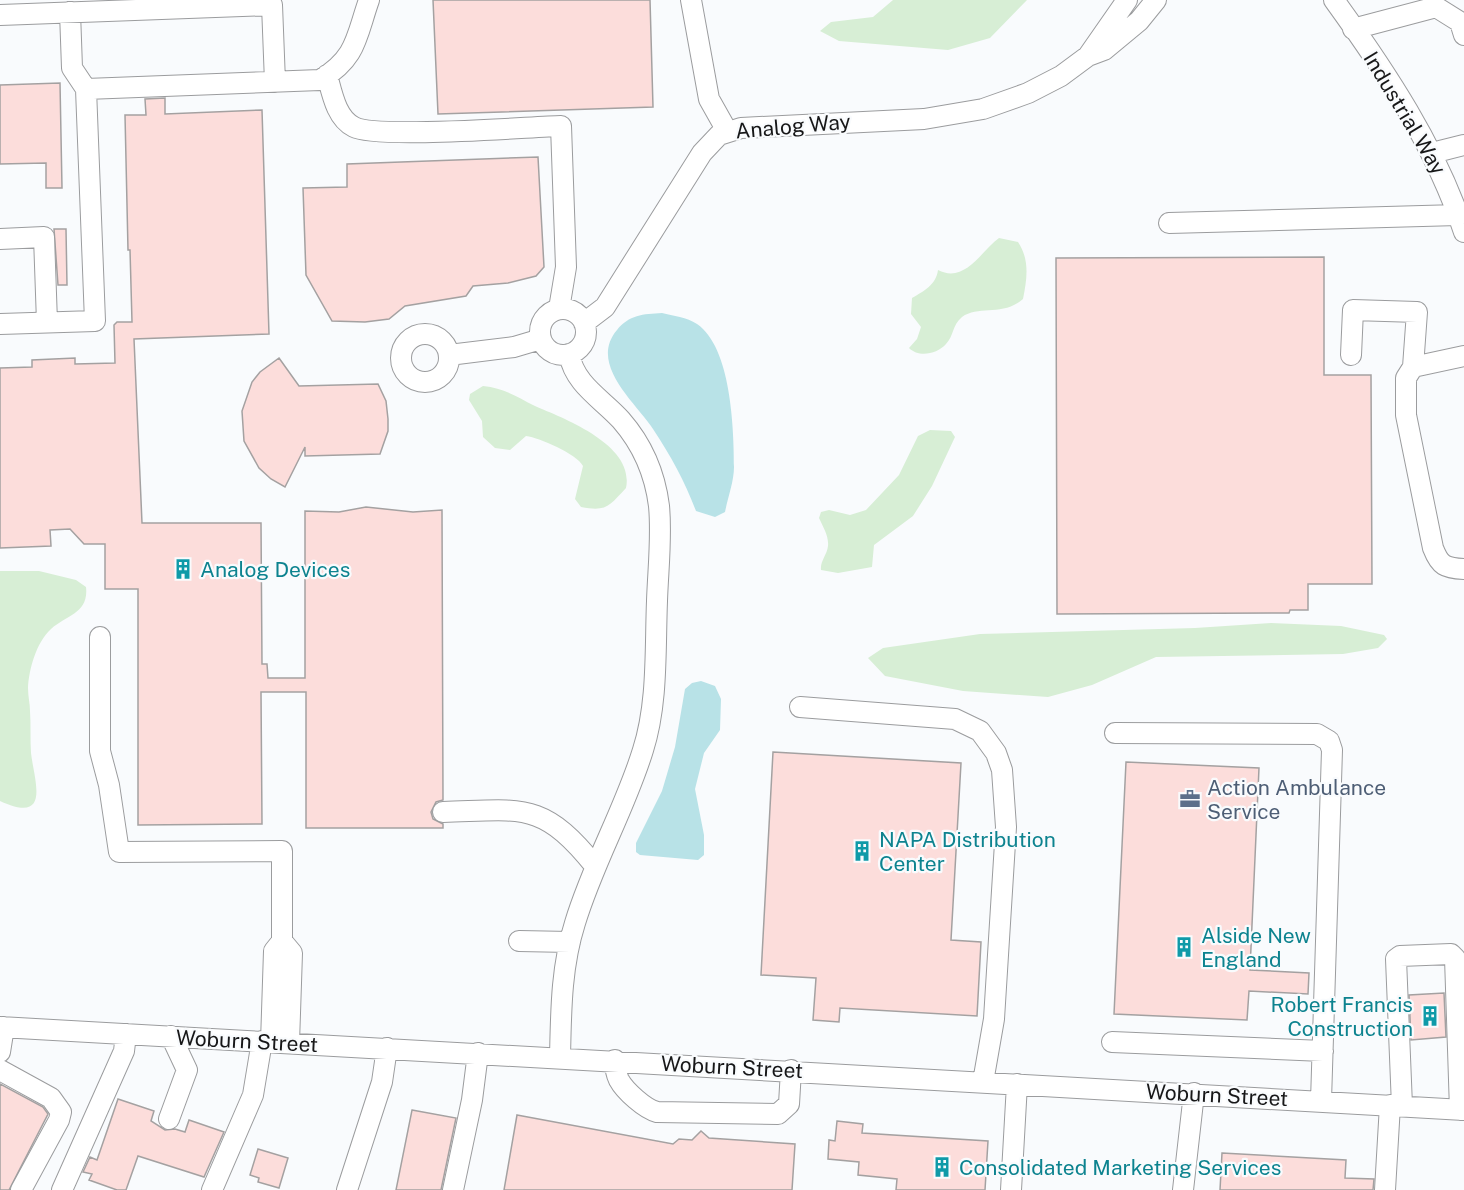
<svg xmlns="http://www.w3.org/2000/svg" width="1464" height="1190" font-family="'Public Sans',sans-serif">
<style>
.green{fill:#d7eed5}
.water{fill:#b8e2e7}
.building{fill:#fcdddb;stroke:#a4a1a1;stroke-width:1.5}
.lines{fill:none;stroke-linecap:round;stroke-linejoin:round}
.minor-casing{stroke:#9b9c9e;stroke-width:22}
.minor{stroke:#fff;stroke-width:20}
.labels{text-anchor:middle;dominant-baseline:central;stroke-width:4.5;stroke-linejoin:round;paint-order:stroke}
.street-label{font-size:21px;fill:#171718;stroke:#f9fbfd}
.culture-label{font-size:21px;fill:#0d838f;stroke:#f9fbfd;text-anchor:start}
.service-label{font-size:21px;fill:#4e5e75;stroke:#f9fbfd;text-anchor:start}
</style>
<rect width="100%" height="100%" fill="#f9fbfd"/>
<path class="green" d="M893,0h134l-37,38 -42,12 -109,-9 -19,-10 11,-9 42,-5z
M999,238l19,4c12,18 9,37 5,57 -20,18 -44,6 -61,18 -10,8 -8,19 -16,27 -9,10 -27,14 -37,4l8,-9 4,-12 -10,-13 1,-16c12,-7 24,-13 26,-28 27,14 43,-19 61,-32z
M483,386c21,2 34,11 52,20 30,13 100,39 91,82 -17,18 -19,24 -45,19l-6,-8 8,-33c-6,-12 -43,-28 -57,-30l-16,14 -15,-2 -12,-11 -1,-16 -13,-21 1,-6z
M930,430l21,1 4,6 -23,49 -19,30 -39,29 -2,22 -34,6 -17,-3c-1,-9 6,-15 7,-24 1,-10 -5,-19 -9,-28l2,-6 8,-2 21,5 16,-5 33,-35 19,-39z
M0,571h39l37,9 10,7c3,26 -19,28 -35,42 -15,14 -22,40 -23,59 0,8 2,16 2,23 1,14 0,28 1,42 3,27 21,72 -31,48z
M1271,623l70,3 43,9 3,4 -9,9 -35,6 -187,3 -64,28 -44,12 -85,-6 -78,-15 -17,-18 15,-10 97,-14 215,-6z"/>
<path class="water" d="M662,313c11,3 25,4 35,11 34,23 37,104 37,143 0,14 -6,30 -9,45l-10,5 -19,-6c-11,-29 -25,-55 -43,-82 -17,-26 -65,-65 -36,-99 12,-15 26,-16 45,-17z
M701,681l14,5 6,13 -1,31 -16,23 -9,36 9,46v20l-6,5 -58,-5 -4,-3v-9l26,-52 13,-44 10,-58 7,-6z"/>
<path class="building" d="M433,0h217l3,107 -215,7z
M60,83l2,105h-16v-25l-46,1v-79z
M165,98v16l97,-4 7,224 -135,5 8,184h119l1,141h5l1,14h37v-167l34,1 27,-5 47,5 29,-2 1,290 -7,2 -5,10 2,7 10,5v4h-137v-136h-45l1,132 -124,1v-236h-33v-45h-21l-14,-15 -20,1 1,16 -51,2v-180l32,-1v-7l43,-2v6l40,-1 -1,-38 3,-3h15l-2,-72h-2l-3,-135h21l-1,-16z
M538,157l6,110 -8,9 -28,7 -35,3 -7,10 -61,10 -16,13 -24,3 -33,-1 -26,-46 -3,-87 44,-1v-23z
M54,229h12l1,56h-9z
M1324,257v118h47l1,209h-64v26h-18l-1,3 -232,1 -1,-356z
M279,358l20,28 79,-2 8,17 2,18v12l-8,23 -75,2v-9l-20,40 -14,-8 -12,-11 -15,-27 -2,-30 10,-29 8,-10z
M773,752l188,11 -10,177 30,2 -4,74 -137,-8 -1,14 -26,-2 3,-42 -55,-3z
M1126,762l133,6 -9,202 59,3 -1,21 -59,-3 -2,29 -133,-6z
M1444,993l2,44 -35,3 -2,-45z
M0,1084l43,23 5,7 -39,76h-9z
M118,1099l36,12 -3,10 14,9 10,-1 10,3 4,-12 35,12 -20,45 -66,-21 -12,34h-9l-28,-10 3,-6 -9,-2 7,-15 7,3z
M412,1110l44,8 -15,72h-45z
M517,1115l156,29 6,-5 13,1 9,-9 8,7 86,6 -3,46h-288z
M837,1121l26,3 -1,9 126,8 -3,49h-89l1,-11 -39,-4 1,-13 -31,-3 1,-19 6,1z
M258,1149l30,9 -9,30 -21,-6 1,-4 -9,-3z
M1222,1153l124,7 -1,18 29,1 -1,11h-153z"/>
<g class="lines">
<g class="minor-casing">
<path id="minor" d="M691,0l18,99 18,32
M1334,0c52,72 102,147 130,232
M70,12l2,56 14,21
M0,15l272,-10 3,77
M1353,29l83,-22 24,15 4,13
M1088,56l39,-56
M327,75c5,18 9,43 27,52 23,12 172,0 207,-1l5,141 -7,42
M1432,153l32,-8
M1169,223l289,-8
M0,239l44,-2 3,85
M540 332a23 23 0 1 1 46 0a23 23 0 1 1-46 0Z
M584,323l21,-16 97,-154 17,-18 22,-7 183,-9 59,-10 45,-16 33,-17 27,-20 16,-6 35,-29 17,-21
M0,324l95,-3 -9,-232 234,-9c37,-22 36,-43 49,-80
M401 358a24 24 0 1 1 48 0a24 24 0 1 1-48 0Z
M449,355l65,-8 27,-8
M1351,355l2,-45 64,2 -4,55
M1464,356l-51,11 -7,11v37l27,133c7,18 12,20 31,21
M100,637v114l9,34 10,67 163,-1v90l-8,10 -3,91
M800,707l155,12 25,12 16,22 6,17 4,57 -12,192 -11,63
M1115,733l202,1 12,7 3,9 -11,351
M443,812c79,-2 99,-12 152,54
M282,941l10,12 -3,90
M519,941l51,1
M0,1027l1464,83
M1112,1042l211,9
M0,1052l4,-25
M560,1058c1,-46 1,-91 15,-135 18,-60 50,-114 68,-173 15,-47 12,-100 14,-149 1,-31 5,-64 2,-95 -4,-32 -17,-62 -38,-86 -20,-22 -46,-35 -52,-66
M615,1060c0,7 1,14 4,20 6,11 26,29 38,32l121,2 11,-10 2,-34
M0,1070l51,28 10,14 -2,8 -38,70
M1402,1106l-6,-147 4,-3 51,-2 4,4 5,152
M169,1119l18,-49 -16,-34
M62,1190l62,-139 2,-17
M212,1190l41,-95 9,-54
M347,1190l35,-108 5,-34
M453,1190l19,-90 6,-47
M1011,1190l6,-106
M1183,1190l11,-97
M1385,1190l5,-85"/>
</g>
<use href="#minor" class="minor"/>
</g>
<defs>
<g id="building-bare" transform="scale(1.62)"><path d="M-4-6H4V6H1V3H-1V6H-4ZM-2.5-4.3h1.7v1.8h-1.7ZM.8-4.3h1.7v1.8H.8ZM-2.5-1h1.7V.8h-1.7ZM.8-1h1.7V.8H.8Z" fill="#0f9aa8" stroke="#f9fbfd" stroke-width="2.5" paint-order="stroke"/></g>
<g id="office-bare" transform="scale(1.62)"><path d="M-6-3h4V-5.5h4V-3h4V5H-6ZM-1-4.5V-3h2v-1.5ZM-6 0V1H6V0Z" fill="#5c6f8a" stroke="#f9fbfd" stroke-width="2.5" paint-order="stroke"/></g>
</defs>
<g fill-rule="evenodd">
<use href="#building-bare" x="183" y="569"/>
<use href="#office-bare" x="1190" y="799"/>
<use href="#building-bare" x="862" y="851"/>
<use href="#building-bare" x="1184" y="947"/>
<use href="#building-bare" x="1430" y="1016"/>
<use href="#building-bare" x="942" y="1167"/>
</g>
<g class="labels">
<g class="street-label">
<text transform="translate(1405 113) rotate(59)">Industrial Way</text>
<text transform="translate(793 126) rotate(-5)">Analog Way</text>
<text transform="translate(247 1041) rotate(3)">Woburn Street</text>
<text transform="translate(732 1067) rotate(3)">Woburn Street</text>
<text transform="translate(1217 1095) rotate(3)">Woburn Street</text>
</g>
<g class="culture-label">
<text x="200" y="569">Analog Devices</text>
<text x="879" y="839">NAPA Distribution<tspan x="879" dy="24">Center</tspan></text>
<text x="1201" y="935">Alside New<tspan x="1201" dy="24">England</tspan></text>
<text x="1413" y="1004" text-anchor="end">Robert Francis<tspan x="1413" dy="24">Construction</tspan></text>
<text x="959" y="1167">Consolidated Marketing Services</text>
</g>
<g class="service-label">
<text x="1207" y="787">Action Ambulance<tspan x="1207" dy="24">Service</tspan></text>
</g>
</g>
</svg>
